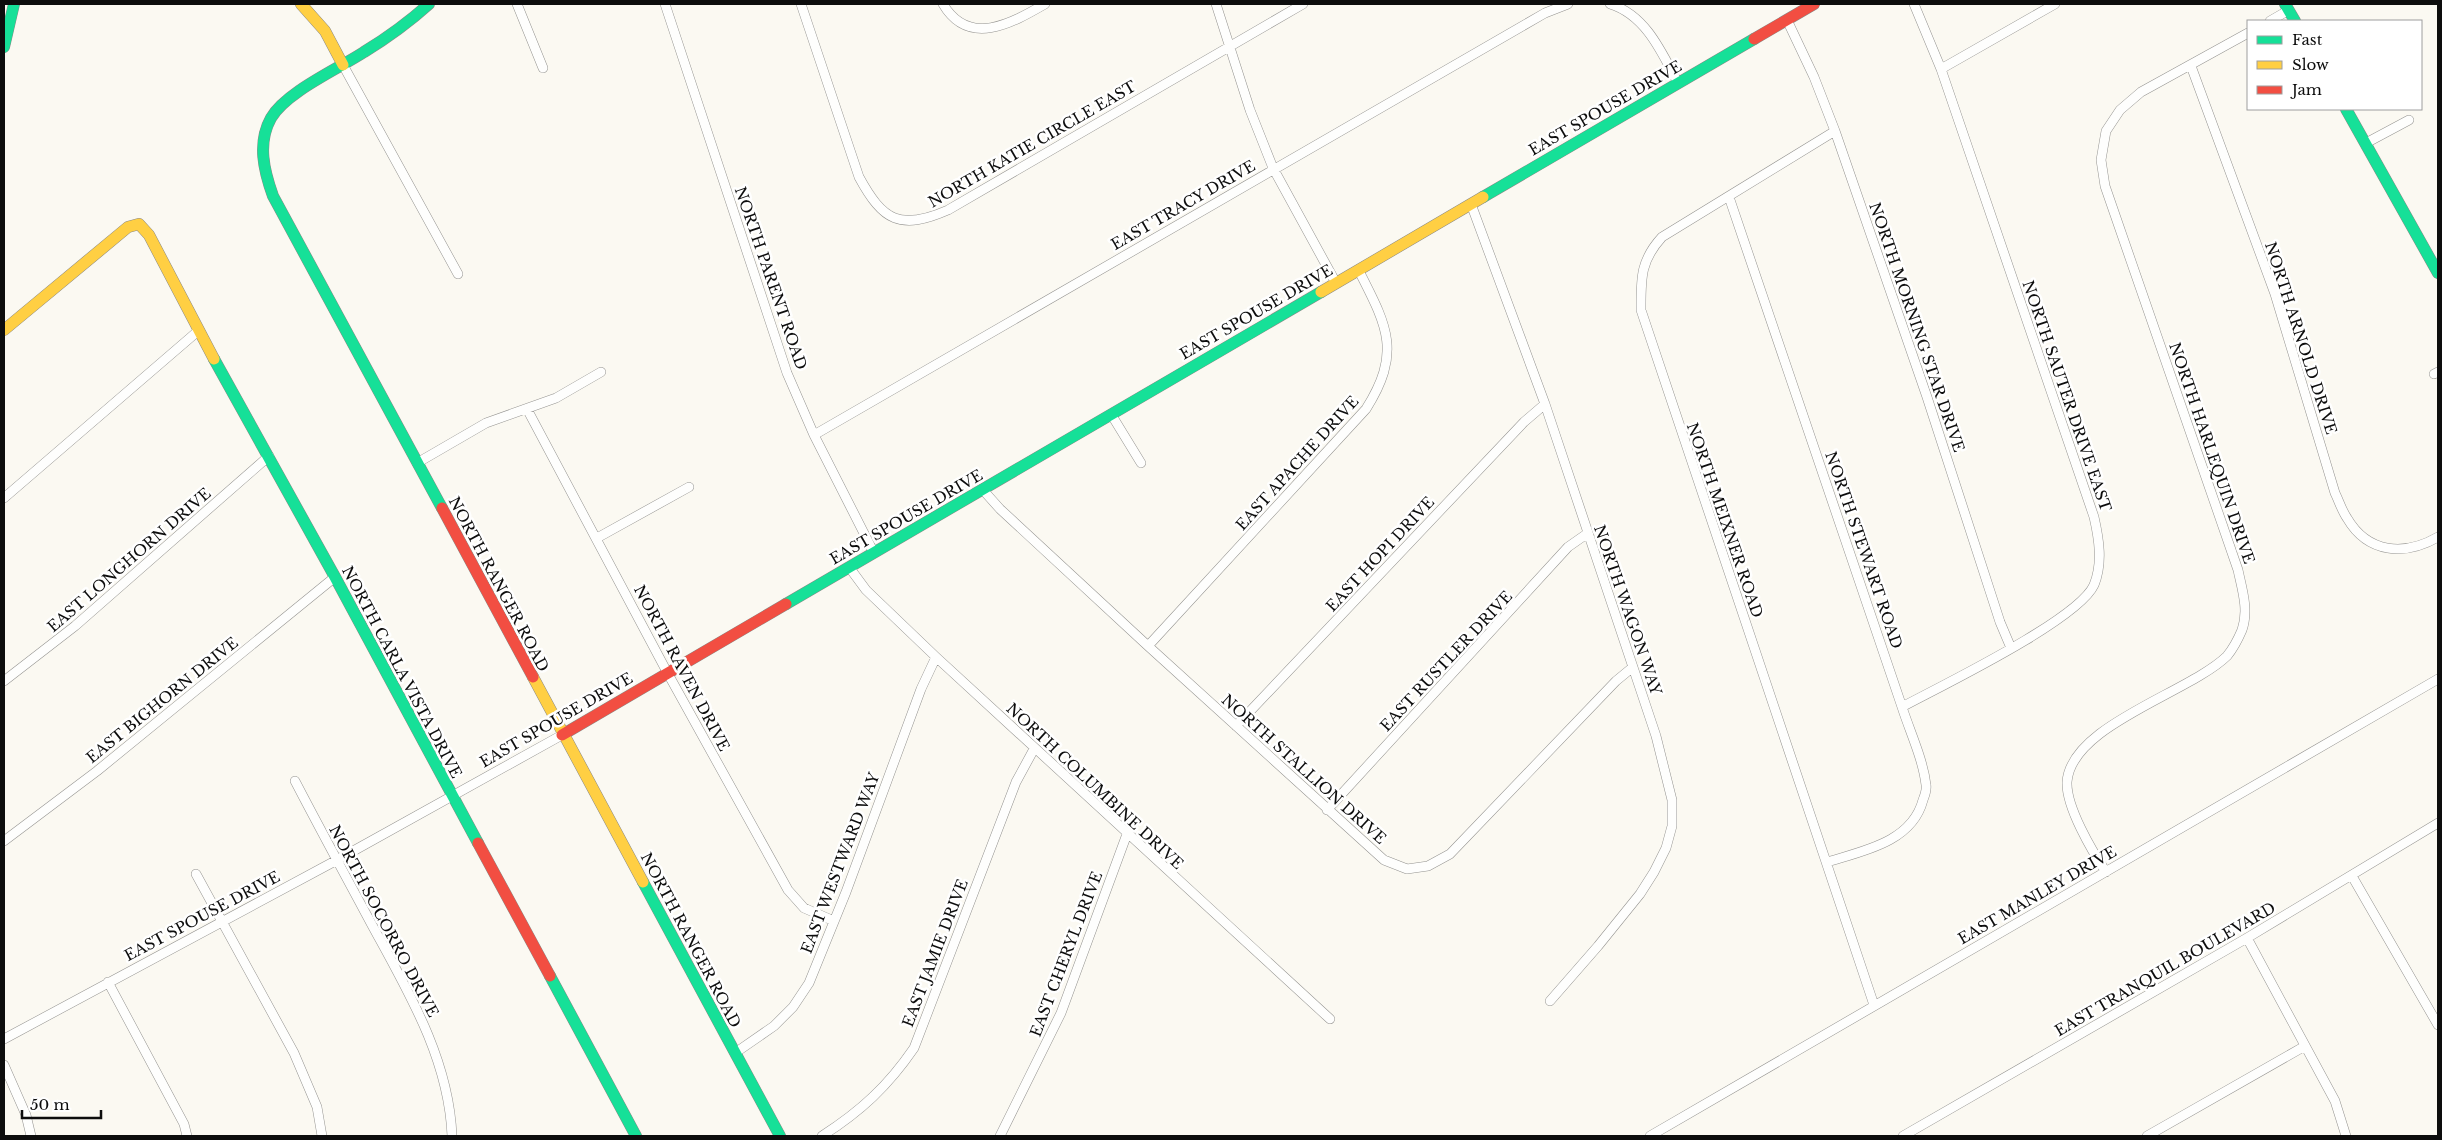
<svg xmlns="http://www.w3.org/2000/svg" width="2442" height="1140" font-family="'Libre Baskerville',serif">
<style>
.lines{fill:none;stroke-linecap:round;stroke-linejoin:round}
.street-casing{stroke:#949390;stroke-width:10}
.fast-casing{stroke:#8b8a87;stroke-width:12}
.slow-casing{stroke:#8b8a87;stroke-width:12}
.jam-casing{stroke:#8b8a87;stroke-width:12}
.street{stroke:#fefefd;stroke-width:9}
.fast{stroke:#16e098;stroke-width:11}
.slow{stroke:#ffcf43;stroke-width:11}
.jam{stroke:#f24e42;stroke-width:11}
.labels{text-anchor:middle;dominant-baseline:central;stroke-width:5;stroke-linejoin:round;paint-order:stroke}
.street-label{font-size:15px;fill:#0d0d0d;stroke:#fff}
</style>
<rect width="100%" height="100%" fill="#fbf9f2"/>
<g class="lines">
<g class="street-casing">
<path id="street" d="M517,4l26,64
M665,4l122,369 27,62 60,118
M801,4l58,173c24,44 41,54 89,33l355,-206
M943,4c26,44 69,19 102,0
M1216,4l34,106 23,58 63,115
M1610,4c36,11 52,49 68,79
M1787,20l27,57 21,54 92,266 73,225 11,26
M2270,21l19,-11
M343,65l115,209
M2191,66l84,228 60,199c4,8 7,18 12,25 21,36 58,38 91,19
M1941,69l114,-65
M1835,131l-173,106c-22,24 -21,42 -21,73l233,695
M2366,143l43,-23
M1729,197l173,510c8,25 21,52 24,78 1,5 -1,10 -3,15 -11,42 -60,51 -96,62
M1471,204l74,200 111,332 16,64v26l-6,22 -12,24 -14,22 -42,52 -48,55
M2434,374l4,-2
M527,409l140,263 121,218 16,18 30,13
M1111,414l30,49
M814,435l731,-422 23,-9
M417,463l69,-40 70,-25 45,-26
M983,490l17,19 148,137 236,214 23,9 21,-3 22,-12 166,-173 17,-14
M4,498l194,-167
M597,538l92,-51
M849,567l17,23 70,67 394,362
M1148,646l218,-237c36,-57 21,-83 -7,-138
M4,681l71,-55 194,-170
M1902,707c39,-21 176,-87 192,-122 9,-22 5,-46 0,-68l-153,-448 -27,-65
M1236,726l288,-304 21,-18
M295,781c25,48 51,96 77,144 36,66 77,134 80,211
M1327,810l241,-263 20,-14
M4,841l93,-70 238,-194
M2106,872c-14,-21 -40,-65 -39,-90 4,-57 122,-89 160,-126 5,-6 12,-19 15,-26 7,-20 0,-41 -4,-60l-133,-384 -4,-26 5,-29 14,-21 21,-18 107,-59
M196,874l98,179 23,54 5,29
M2352,876l86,149
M2247,938l88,163 11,35
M108,982l76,142 3,12
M4,1039l333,-179 225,-125
M735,1053l39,-27 19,-19 16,-24 37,-91 75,-203 15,-32
M4,1065l22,50 5,21
M822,1136c39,-25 66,-50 92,-88l102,-266 18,-33
M1000,1136l61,-123 66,-179
M1650,1136l788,-457
M1903,1136l344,-198 191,-115
M2147,1136l158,-90"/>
</g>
<g class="fast-casing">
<path id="fast" d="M429,4c-20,18 -42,34 -65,48 -26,17 -78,40 -93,66 -14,25 -7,53 2,78l169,312
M2285,4l10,17
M4,47l10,-43
M2346,109l92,164
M1483,197l271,-158
M214,359l121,218 143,266
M786,604l535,-312
M643,882l137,254
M550,976l86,160"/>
</g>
<g class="slow-casing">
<path id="slow" d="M301,4l24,27 18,34
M1321,292l162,-95
M4,330l124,-103 11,-3 10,11 65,124
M533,677l110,205"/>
</g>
<g class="jam-casing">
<path id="jam" d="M1754,39l60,-35
M442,508l91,169
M562,735l224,-131
M478,843l72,133"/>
</g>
<use href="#street" class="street"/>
<use href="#fast" class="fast"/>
<use href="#slow" class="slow"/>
<use href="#jam" class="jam"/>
</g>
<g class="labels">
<g class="street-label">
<text transform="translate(1605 108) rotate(-30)">EAST SPOUSE DRIVE</text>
<text transform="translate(1032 144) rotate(-30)">NORTH KATIE CIRCLE EAST</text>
<text transform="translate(1183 205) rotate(-30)">EAST TRACY DRIVE</text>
<text transform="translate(771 278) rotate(71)">NORTH PARENT ROAD</text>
<text transform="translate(1256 312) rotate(-30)">EAST SPOUSE DRIVE</text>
<text transform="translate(1917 327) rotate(71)">NORTH MORNING STAR DRIVE</text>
<text transform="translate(2301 338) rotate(72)">NORTH ARNOLD DRIVE</text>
<text transform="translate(2067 396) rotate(71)">NORTH SAUTER DRIVE EAST</text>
<text transform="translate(2212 453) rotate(71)">NORTH HARLEQUIN DRIVE</text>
<text transform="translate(1297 463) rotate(-48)">EAST APACHE DRIVE</text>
<text transform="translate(906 517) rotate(-30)">EAST SPOUSE DRIVE</text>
<text transform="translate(1725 520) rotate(71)">NORTH MEIXNER ROAD</text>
<text transform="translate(1864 550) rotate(71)">NORTH STEWART ROAD</text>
<text transform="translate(1380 554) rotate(-47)">EAST HOPI DRIVE</text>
<text transform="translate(129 560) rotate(-41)">EAST LONGHORN DRIVE</text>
<text transform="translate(499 584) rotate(62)">NORTH RANGER ROAD</text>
<text transform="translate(1628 610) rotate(71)">NORTH WAGON WAY</text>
<text transform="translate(1446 661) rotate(-47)">EAST RUSTLER DRIVE</text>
<text transform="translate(682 668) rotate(62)">NORTH RAVEN DRIVE</text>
<text transform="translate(402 672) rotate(62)">NORTH CARLA VISTA DRIVE</text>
<text transform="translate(162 700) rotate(-39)">EAST BIGHORN DRIVE</text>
<text transform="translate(556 720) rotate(-30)">EAST SPOUSE DRIVE</text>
<text transform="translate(1304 769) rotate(42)">NORTH STALLION DRIVE</text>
<text transform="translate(1095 786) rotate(43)">NORTH COLUMBINE DRIVE</text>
<text transform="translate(840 863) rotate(-69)">EAST WESTWARD WAY</text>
<text transform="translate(2037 895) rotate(-30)">EAST MANLEY DRIVE</text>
<text transform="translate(202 916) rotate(-28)">EAST SPOUSE DRIVE</text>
<text transform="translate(384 921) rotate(62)">NORTH SOCORRO DRIVE</text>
<text transform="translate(691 940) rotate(62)">NORTH RANGER ROAD</text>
<text transform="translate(935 953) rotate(-69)">EAST JAMIE DRIVE</text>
<text transform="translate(1066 954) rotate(-69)">EAST CHERYL DRIVE</text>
<text transform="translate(2165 969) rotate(-30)">EAST TRANQUIL BOULEVARD</text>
</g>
</g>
<rect width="2442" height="1140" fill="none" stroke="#0d0d0d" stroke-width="10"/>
<rect x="2247" y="20" width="175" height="90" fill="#ffffff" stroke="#9e9e9e"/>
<rect x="2257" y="36" width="25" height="8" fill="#16e098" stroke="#9e9e9e"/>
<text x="2292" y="45" font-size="15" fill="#0d0d0d">Fast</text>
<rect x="2257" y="61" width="25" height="8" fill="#ffcf43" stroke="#9e9e9e"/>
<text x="2292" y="70" font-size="15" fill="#0d0d0d">Slow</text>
<rect x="2257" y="86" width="25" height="8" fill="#f24e42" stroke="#9e9e9e"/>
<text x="2292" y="95" font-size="15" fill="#0d0d0d">Jam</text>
<path d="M22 1110v8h79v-8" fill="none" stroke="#0d0d0d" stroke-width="2.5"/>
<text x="30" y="1110" font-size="15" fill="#0d0d0d" stroke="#ffffff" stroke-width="4" paint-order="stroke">50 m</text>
</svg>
